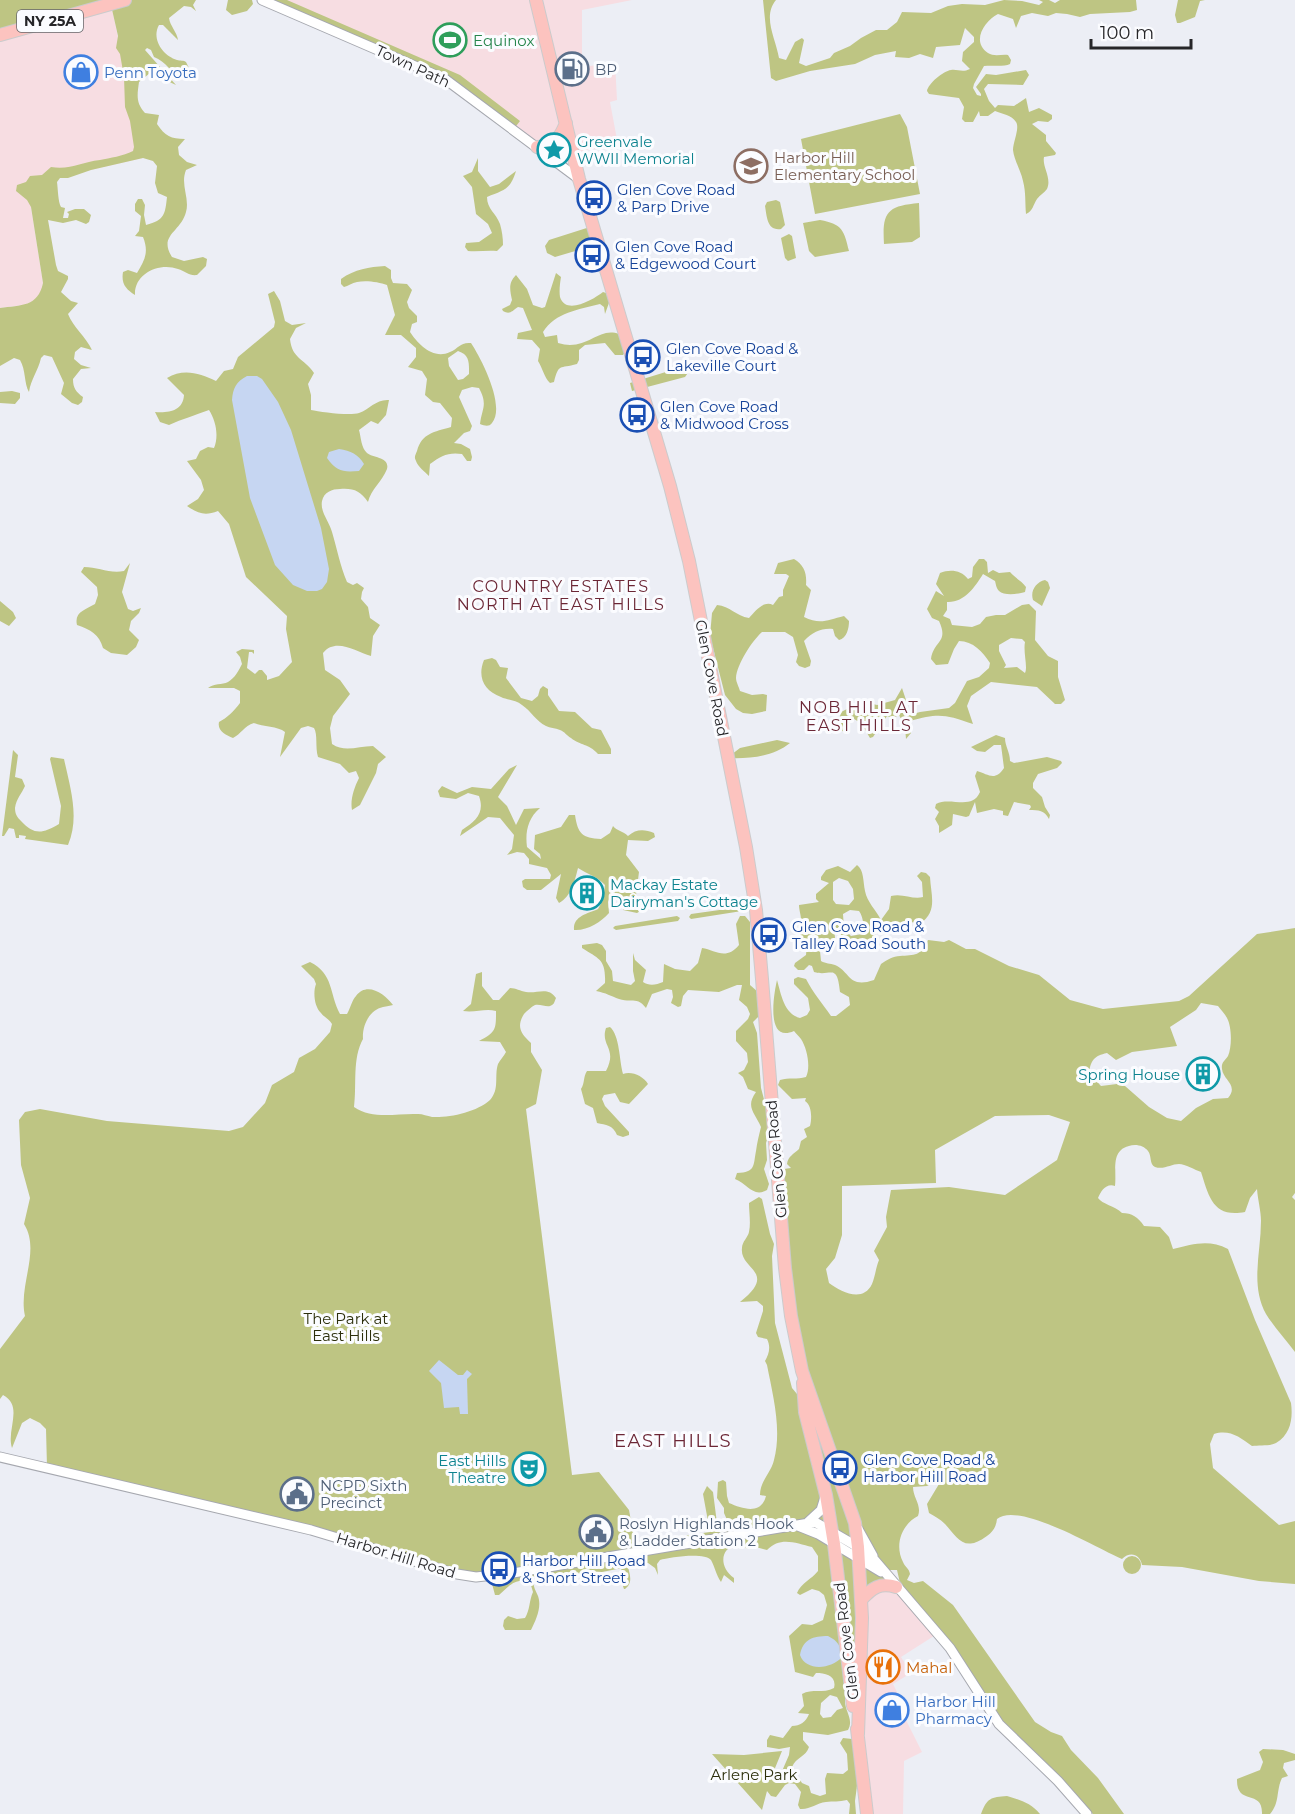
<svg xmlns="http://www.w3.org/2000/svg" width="1295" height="1814" font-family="Montserrat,sans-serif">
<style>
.commercial{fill:#f7dde2}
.green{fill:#bec583;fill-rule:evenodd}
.water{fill:#c6d6f2}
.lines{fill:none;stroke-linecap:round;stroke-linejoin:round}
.minor-casing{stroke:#a6a8af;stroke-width:11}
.major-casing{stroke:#cbcbcc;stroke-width:14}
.minor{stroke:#fff;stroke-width:9}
.major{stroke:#fcc3bf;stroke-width:12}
.labels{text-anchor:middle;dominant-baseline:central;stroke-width:6;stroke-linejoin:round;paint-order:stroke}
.shield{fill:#fbfcff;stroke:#666669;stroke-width:1.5}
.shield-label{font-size:14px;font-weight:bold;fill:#262629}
.leisure-label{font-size:15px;fill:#27864d;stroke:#fbfcff;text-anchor:start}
.street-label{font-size:15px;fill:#262629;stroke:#fbfcff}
.service-label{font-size:15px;fill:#4e5e75;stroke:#fbfcff;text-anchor:start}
.shop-label{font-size:15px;fill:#366cbe;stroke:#fbfcff;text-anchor:start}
.culture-label{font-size:15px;fill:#0d838f;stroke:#fbfcff;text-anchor:start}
.education-label{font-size:15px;fill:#785e54;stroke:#fbfcff;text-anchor:start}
.transit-label{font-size:15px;fill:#164399;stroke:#fbfcff;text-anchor:start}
.park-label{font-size:15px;fill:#2c2f0c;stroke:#fbfcff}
.food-label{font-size:15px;fill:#c56008;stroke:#fbfcff;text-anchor:start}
.neighbourhood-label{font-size:16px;letter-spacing:1.5px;fill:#6c2736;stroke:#fbfcff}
.quarter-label{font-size:18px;letter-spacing:1.5px;fill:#6c2736;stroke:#fbfcff}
</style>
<rect width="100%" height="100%" fill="#eceef5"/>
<path class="commercial" d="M262,0h370l-50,10v45l2,12 31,-5 2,38 -7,2 8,43 -46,8 -29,-6 -87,-61z
M111,4l32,154 -101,23 -13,14 14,88 -2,10 -6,7 -10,5 -25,3v-273z
M890,1585l47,49 -36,23 10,16 -18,11 16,32 -4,2 17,34 -18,9 -1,53h-36l-4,-44 -1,-152 9,-29z"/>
<path class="green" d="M0,0h196l-3,5 3,6 -5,-4 -7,-1 -15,12c1,8 8,14 9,22l-15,-15h-4c-8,14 4,31 18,35 3,1 7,0 9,2l4,8 -4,6 -3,1c-12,-3 -17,-16 -29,-20l-3,-7 -4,-2 -2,2 31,35 -26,-12 -11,9c-2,14 -3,21 6,31l14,2 -2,9c8,12 14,15 28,15l-7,8 1,8 8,7 10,3 -11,5c-6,15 4,28 0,42 -5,20 -28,23 -14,45l12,4 19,-4 4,2 -1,7 -9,9c-8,1 -12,-4 -19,-6 -18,-7 -44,4 -43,26 -9,-6 -14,-11 -12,-23l5,-2 9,3c8,-13 12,-21 6,-36l-8,-1 4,-5 2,-15 -6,-5v-7l3,-5h4l3,6 -1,10 2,10c19,-5 19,-11 21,-28l-9,-4 -3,-10 2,-17 -4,-5 -10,-3 -52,12 -23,8h-8l-3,4c1,7 1,20 4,25l4,1 -2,10h5l1,-4 -2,-2 8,-3h9l7,6 -2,7 -3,2 -10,-4 -13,3 -15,-3 8,45 2,6 10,5v3l-7,13 10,9 7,2 -10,11c5,13 18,23 24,36l-11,-3 -6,5 -1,7 7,6 10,3 -10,1 -8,10c0,9 3,13 10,18l-1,5 -4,3 -6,-2 -11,-9 3,-11 -12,-26 -8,-2 -3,3c-3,13 -10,21 -12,34 -5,-8 -3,-22 -9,-32l-6,-2 -14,8v-58c21,-3 38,-1 43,-25l-12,-76 -4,-7 -11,-9 1,-6 9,-3 4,-6 12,-1 9,-8c20,3 30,-5 49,-7 10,-2 23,-4 33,-9l1,-4 -4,-26 -5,-14 -1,-30 -4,-23 -4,-6 2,-12 -7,-31 -111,30z
M228,0h24l1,4 -6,7 -15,4 -6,-5z
M262,0h25l173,75 60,46 -7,9 -57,-44z
M763,0h13c-14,17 0,39 3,58l7,2 9,-18 7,-4 2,2 -5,23 7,3 24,-8 4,-5 16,-7 11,-8 15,-8h11l10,-8 5,-10 29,1 17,-7 14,-2 23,1 19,-5 18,1 17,4 4,-3 -4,-2h10l6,3 5,-3h76l1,10 -7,2 -40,2 -10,3 -13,-3 -11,-1 -8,3 -16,-3 -11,3 -5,12 -3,-9 -15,-5c-14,7 -27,28 -10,39 6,4 14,1 20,2l3,5 -1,4c-6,3 -18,1 -26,2l-10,18 -1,4 4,7 4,1v-2l-5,-7 10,-13 10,1 30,-5 3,5 -6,10 -35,-1 -4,5 5,12 6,7 3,-3 16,1 12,-8 3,14 10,-4 13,7v4l-4,3 -10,-1 -6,3 14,11v6l10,12 -1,2 -11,2c-2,10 8,21 3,32 -3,4 -7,6 -10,10 -4,6 -4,12 -11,15 -1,-11 0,-22 -3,-33 -2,-10 -9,-21 -10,-31 0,-8 7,-22 3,-28 -4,-7 -14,-8 -21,-11l-7,5h-8l-1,-5 -6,11h-8l-3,-3 2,-12 -5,-9 -30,-4 -2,-3c1,-7 16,-20 24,-21 7,-1 11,3 19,-1l-8,-8 1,-9 11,-10v-5l-9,-9 -5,17 -24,2 -3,11 -13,-4 -11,4 -14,-1 1,-6 -21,4 -20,9 -45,7 -34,10 -5,-3z
M1178,0h27l-5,1 -5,16 -15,6h-3l-2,-8z
M900,114l7,13 13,67 -105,20 -14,-75z
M478,158v13l12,16 9,-3 17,-13c-6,20 -13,19 -29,26 0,12 9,16 13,27 2,7 3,14 3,21l-6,6c-10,-1 -19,1 -29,0l-3,-4 1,-4 13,-1 13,-9 -4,-9 -12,-10 -4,-27 -9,-11 9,-4z
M776,200l4,2 5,23 -4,4c-14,2 -14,-12 -16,-23l2,-4z
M919,203l1,34 -8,5 -28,2c-2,-32 3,-38 35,-41z
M820,220c23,4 24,11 29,31l-34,6 -6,-6 -6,-28z
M593,226l6,18 -44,13 -8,-4 -2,-7 4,-6z
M789,234l3,2 4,22 -8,3 -3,-3 -4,-20z
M385,266l6,4v8l2,5 14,1 5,6 -5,12 2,6 8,8v6l-5,2 -2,8c8,12 23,28 40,20 9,-4 10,-10 21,-9 10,15 35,63 21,80 -3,4 -7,3 -12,1 2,-16 8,-19 -1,-36l-7,-1 -10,3 -3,7 13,29 -2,5 -6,2 -10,10 7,1 9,5 2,8 -1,4h-4l-5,-7c-14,-2 -21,2 -32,10l-1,12c-4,-4 -11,-9 -13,-15 -2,-4 -1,-5 1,-10 5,-18 17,-19 34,-24l1,-9 -12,-15 -7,-1 -8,-7 2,-16 -5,-8 -14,-4 8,-10v-9l-15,-13h-16l10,-20 -8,-30c-8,-3 -21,-5 -30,-3 -5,1 -9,4 -13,5l-3,-3v-5c14,-10 28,-12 44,-13zM458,351c12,4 11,12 11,23l-6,5 -5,1 -9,-14 -1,-8z
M556,273l5,4c-1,6 -2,14 -1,20 6,19 34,2 43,-5l6,2 1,6 -5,14 -1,-7 -4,-3c-22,6 -44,8 -57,28l2,5 12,-2 1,8c29,9 40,-17 61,-9l8,15 -4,6h-8l-10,-12 -20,2 -6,5v10l-2,4c-18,5 -18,-1 -23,18l-4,1c-6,-6 -7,-14 -12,-22l2,-12 -8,-9 -15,-1 1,-6 14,-3 -9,-22 -5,-1c-6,4 -8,8 -15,4l-1,-2 8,-4 2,-5c-2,-10 -4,-17 4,-25l11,14 6,16 9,3 3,-1z
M274,291l6,10 5,20 7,4 14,-2 -10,5 -6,11c2,20 14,19 24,34l-6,11 3,11v15c9,2 39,6 48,3 11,-4 17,-14 30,-13l-3,15 -8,9 -7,-3 -12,9c2,7 2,18 8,23 6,5 23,4 20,16 -5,13 -16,20 -19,33 -8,-11 -14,-14 -28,-13 -8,0 -16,3 -18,12 -2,11 7,20 10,31 5,17 8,33 15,50l6,3 4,-2 7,5 -2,4 -1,7 7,8 2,11 10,7 -7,11 -2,20c-15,-4 -35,-19 -48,-3l2,17 15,10 10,14 -17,22 -3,12 2,16c13,9 26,2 41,2l13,11 -8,7 -2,9 -16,32 -8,5c-2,-10 2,-22 7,-32l-3,-7 -7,2 -9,-9 -22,-7c-3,-10 0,-22 -4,-29l-6,-2 -7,2 -21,29 5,-25c-7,-6 -22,-5 -31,-9 -10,3 -13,11 -21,15 -7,-3 -16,-7 -14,-16 8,-4 15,-11 21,-19v-12l-6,-3h-26c6,-5 14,-3 20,-6 7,-4 11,-12 14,-18l-2,-7 -4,-5 6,-3 12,1v4l-2,-2h-3l-2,16 8,6 4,-4h3l5,6v4l12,-4 13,-14 -6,-33 1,-13 -41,-39 -17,-53 -11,-13c-13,5 -19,3 -31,-5l11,-7 6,-9 -3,-10 -14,-19 9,-2 4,-8 8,-4 6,1c5,-12 2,-27 -5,-38 -13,5 -27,9 -40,15l-9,-3 -5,-10c14,1 28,-1 29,-17l-17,-17c16,-10 33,-5 49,3l8,-10 9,-2 5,-12 36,-30 1,-5 -7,-28z
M682,367l8,3 -5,7 -53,14 -2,-8z
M12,391l8,2v5l-5,6 -15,-1v-11z
M794,559c10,6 13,14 12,26l5,5 -7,27c16,8 24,3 40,-1l5,5c0,7 -2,17 -10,19l-4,-4 -2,-7c-12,-1 -20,3 -29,12l7,20 -1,5 -5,2 -6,-2 -3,-4 2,-7 -5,-18 -8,-5h-23c-10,9 -25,32 -26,46 0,4 3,9 4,13l12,4 11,-1 4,1 -1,16 -14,3 -9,-1 -7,-4 -11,-14 -15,-59 2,-23 5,-8c13,1 19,11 32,13 6,-7 15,-18 24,-13l6,-8 4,-1v-6l6,-14 -3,-2h-12l4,-11z
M979,559h5l3,3 1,11 5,-3 6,3 11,-1c5,6 12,9 16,15l-1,5c-6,2 -21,4 -26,-1 -3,-3 -3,-7 -4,-10l-12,-7c-8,13 -19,29 -36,28v8l-4,6 7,3 2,6 20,2 8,-3 6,-7 10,-2h9l17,-10 7,-1 7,7 -1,29 13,16 10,5v16l7,23 -4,4h-6l-18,-17 -46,-5 -20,14 -4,10 6,18c-28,-10 -35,-11 -63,-3l1,12 -5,6 -1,-12 -6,-12 -6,3 -6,-2 -14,21 -3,1 -9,-15 -7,-4 -3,1 -3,8 -3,4 -8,-3 4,-17 6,-3h7l7,-6h4l4,-4 3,-1 1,6 4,1 18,-5 7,-12 5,15 -1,13 14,-4 29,-4 6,-5 12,-22 12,-4 10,-9 1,-5c-7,-11 -17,-22 -31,-22l-5,8 -6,15 -12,1 -5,-6c3,-19 18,-16 8,-38l-7,-3 -5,-9 9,-18 8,5 -8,-12 4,-11c10,-4 21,-3 28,6l4,-2 1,-10zM1011,638l11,1 3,3c-2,10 3,25 0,31l-8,-6 -13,1 2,-3 -7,-14v-6z
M130,563l-8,29 6,17 5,2 8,-3 -2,5 -8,8 -2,9 10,10 -3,7 -9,8 -16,-2 -8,-5c-4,-14 -12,-18 -26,-23 -3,-13 8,-15 18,-21l3,-9 -1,-8 -16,-15 3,-5c14,0 26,7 40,4z
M1045,580l3,2 2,6 -8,18 -9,-6c-3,-9 3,-18 12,-20z
M0,601l13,11 3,6 -7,8 -9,-5z
M492,658l4,2 4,7 8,1 -2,10 15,20 11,3 6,-5 2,-7 3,-3 5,3v6l11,16 16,1 17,16 9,2 10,19v5h-13c-10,-11 -17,-8 -27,-16 -5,-3 -6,-6 -11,-8 -5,-2 -10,-2 -14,-4 -10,-5 -15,-15 -24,-21 -6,-5 -15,-5 -21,-8 -17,-6 -24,-20 -17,-37z
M996,735l9,3c0,8 5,14 5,23l4,2 33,-6 14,4 1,2 -5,5 -19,6 -5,9v5l9,9 3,10 5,8 -1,4c-5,-9 -10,-9 -20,-9l2,-3 -1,-2 -16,-3 -6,14 -5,-1v-4l-9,-2 -17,4 -2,-11 -6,14 -3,1 -13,-3 -1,11 -13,8v-7l-4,-7 4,-7 -4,-4 1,-4c14,-8 36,7 44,-12l-5,-16 2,-5c11,3 18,11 27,-3l-3,-23h-7l-9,7 -8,-1 -6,-4z
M777,740l13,3c-17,14 -42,16 -63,15l13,-10z
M13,750l5,5 -3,22 7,2 3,7c-3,7 -9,13 -10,22 0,6 2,9 6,13 13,14 21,13 38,3l2,-18 -11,-47 1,-2 13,2c6,28 16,58 4,86l-43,-6 1,-3 -7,-1v3h-3l-2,-9 -5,-1 -5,8h-2z
M517,765l-19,32 9,9 9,19 8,-16 16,-1c-12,10 -15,24 -13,39l14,12 -1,-5 -6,-5 1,-14 26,-8 8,-12h6c3,19 7,23 26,24l9,-6 3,-7c4,5 10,5 15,10 8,-7 16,-7 26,-3l1,4 -7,4 -20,-1 -2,15 13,17 -4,31 7,7 -5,3 -14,-3 2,-5 -9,-10 -5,-1 -3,8 1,11c-8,9 -22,18 -35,17 -1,-14 13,-16 24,-21l5,-9 2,-15c-8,-9 -18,-11 -27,-17 -3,12 -7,29 -19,35l-3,-5 5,-24 -20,16h-14l-4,-3 -1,-6 3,-2h25l1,-4 -4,-7 -18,-4v-5l-5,-6 -7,-1 -10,3 5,-6 2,-14 -14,-17 -12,-1 -28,19 2,-6c14,-9 23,-17 17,-34l-11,-3 -12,6 -16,-2 -2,-6 4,-5 15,7 15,-6 19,2 18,-20z
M857,865c7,5 6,16 8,26 2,11 11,19 16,29l8,-11 2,-13c12,-3 22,4 32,1l-1,-15 -5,-6 4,-4 5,1 4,4c1,19 8,34 -10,47 -13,-4 -26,-2 -35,7l-9,-5 -1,18 -6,6h-5l-7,-7 -14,-6 -9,-11 1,12 -15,13 1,10c5,3 9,2 14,4 15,6 13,24 39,15l7,-16c6,-4 12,-8 19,-8 14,-1 22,0 28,-16l16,2 5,-2 17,9h9l34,17 30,9 31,25 33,9 76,-8 10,-5 68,-62 38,-6v265l-3,4 3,3v152c-9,-12 -21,-25 -29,-38 -16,-29 -5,-62 -5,-93 0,-10 -3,-20 -4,-32l-7,9 -5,14c-32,6 -36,-15 -44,-40 -6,-2 -16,-8 -22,-8 -8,0 -15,6 -24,3 -6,-3 -3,-11 -7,-16 -3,-4 -8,-6 -13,-6 -26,2 -18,24 -20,41 -9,-3 -14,5 -17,12 4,6 17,8 24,15 10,0 16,4 22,13l16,1 9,10 4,12c20,-5 36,-10 55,0l27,71 36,83c2,15 0,31 -15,40 -5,3 -17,2 -24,3 -12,-9 -23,-17 -38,-12l-4,10 3,24 66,57 16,-4v63l-36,-3 -77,-14 -40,-2c-2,-11 -12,-14 -20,-6 -24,-10 -103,-58 -125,-40 -1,9 -5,14 -13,19 -21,14 -27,-1 -39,-14 -5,-5 -11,-8 -16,-11l-2,-9 12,-20 -3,-3 -9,5 -14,1c0,11 9,18 5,29 -16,8 -24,29 -15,46 2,5 6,6 7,12l-3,6 7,3 9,-2 30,24 82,117 16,10 11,4 9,14 27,28 26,36h-31l-98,-101 -95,-130 -3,-13h-8l1,15 -29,15 -3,134 -10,-59c-1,8 -3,17 -3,26 0,11 9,18 3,29l-20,5 -25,-3v8l6,7c-3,10 -13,10 -17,20l10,16 7,3 2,7 9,3 6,-2 -1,-15 2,-6 16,1 5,-4 -1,-16 -7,-11 3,-5 9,1 6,39 -3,23 1,13h-7l1,-10 -3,-4c-8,2 -14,1 -21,2 -10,1 -16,8 -26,7l-2,-4 3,-13 -6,-8 -6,-1 -4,2 -9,12 -5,-1 -4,-5 -5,19 -50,-56 32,1 38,-4 -9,22 1,3 5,2 10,-23 1,-8 -11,2 -12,-2v-7l3,-5 13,3 9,-12c8,0 14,-4 17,-12l-11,-1 6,-7 -2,-12c10,-6 21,0 32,-6 3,-12 -8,-15 -18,-15l-3,4 -18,-5 -6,-36 13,-12 10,1 11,-5 4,-15 -3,-10 -5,-4 -7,-2 -12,6 -3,-2c4,-10 15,-14 21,-22v-15l-6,-9c-16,-4 -32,-11 -45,3l-15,-4 -4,3c-24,-12 -34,15 -14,29v5l-10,-8 -3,7c-5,-7 -6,-15 -10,-22 -6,-8 -42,-3 -51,0l-3,4 1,11 -3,-7 -7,-5 -18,1 -2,3c2,8 5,16 -3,22h-1l-5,-14 3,-7 -20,4 -15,-1 -18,10c-14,-6 -18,-9 -35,-4 -2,8 1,12 4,19 4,11 -2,24 -7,34h-26l-2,-4 1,-6 4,-4 9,3 8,-1c5,-8 4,-17 8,-26l-3,-10c-15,-5 -22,5 -31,13h-4l-4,-15 -122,-34 -322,-79 -1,-38 -6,-6 -10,-5 -8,5 -10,25c-6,-18 12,-42 -9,-53l-3,4v-50l25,-33c-7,-31 16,-65 -1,-92l6,-26 -9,-33 -2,-45 6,-8 15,-3 67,12 122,10 14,-4 22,-24 7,-18 22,-13 5,-14 16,-9 15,-17 2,-8c-3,-5 -8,-7 -11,-11 -7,-7 -8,-21 -5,-29l-2,-5 -13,-13 9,-4c24,12 19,31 30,52h7c3,-5 5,-14 9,-18 11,-15 29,-2 37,9 -3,1 -6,1 -10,2 -14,3 -21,19 -20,32 -11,20 -6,45 -9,68 19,13 43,6 64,7 5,0 9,2 14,3 17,1 45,-5 58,-17 10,-11 4,-24 8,-36 2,-4 6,-8 8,-12l-6,-10 -21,-1c17,-9 17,-11 17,-30 -11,-3 -21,2 -33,0l8,-7 5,-30 6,-2v14l11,14h6l11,-12c6,0 10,3 16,4 11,2 22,-6 30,6 -2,4 -1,6 -6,8 -4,1 -10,-2 -15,-1 -4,2 -8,6 -11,9 -8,13 -3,20 7,29v9l11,18 -6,34 -10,5 46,366 27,-3 30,38 6,33 75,-11 -7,-38 4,-8 6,6 5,39 8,-1 2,-8 -4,-9v-5l-7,-10 1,-16 5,-2 3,2 1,14 2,7c14,6 32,12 37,-7l-6,-1c0,-14 11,-22 14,-35 8,-31 -1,-64 -7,-95l-2,-4c4,-7 6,-14 2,-22l-9,-2 -2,-4 7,-22v-5l-6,-5 -17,1c39,-31 -1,-32 2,-54 0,-6 6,-11 7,-16 2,-9 0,-20 0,-29l10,-6 3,2 8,35 4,10 -2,12 3,67 17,65 10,12 -25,-230 14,-2 -4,-4c1,-8 7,-10 12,-15l2,-8 6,-4 -3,-8 6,-3c2,-7 2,-21 -5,-25l1,-3 -14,1 -14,-14 2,-5c9,-3 17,0 26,-3 5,-10 1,-29 -5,-38 -2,-3 -5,-5 -7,-8 -29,13 -20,-38 -17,-51 4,14 7,34 23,38l7,-3 3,-5 -2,-12 -14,-14v-5l4,-2 8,2c7,14 17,25 25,37h5l14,-11 -1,-8 -9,-5c-3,-30 -9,-15 -26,-20l-2,-6 -3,-1 -5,5h-6l-4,-4 1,-3 11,-8c2,-16 -7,-15 -8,-26 0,-4 2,-6 3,-10 0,-3 -2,-10 -2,-14l20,-3 -3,-3v-5l13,-11 -8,-3v-3l5,-7 12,-4 12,6zM839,878l9,3 5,8 1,10 -5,6 -13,-1 -3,-4v-18zM850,910l9,1c4,5 6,18 3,23l-11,2 -7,-7 -1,-15zM1201,1003l17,3c3,4 7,8 9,12 5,9 5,29 1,38 -3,5 -7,6 -6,13 1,11 17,16 6,29l-15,1 -17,9 -15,13 -14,-3 -18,-11 -24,-21 -8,-2 -16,2 -12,-13c2,-13 5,-17 18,-20l9,7 16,-8 45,-6 -7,-19 26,-17zM1049,1115l21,7 -13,38 -52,35 -56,-8 -58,3 -5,27 1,10 -13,24 5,9c-3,7 -4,17 -7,24 -9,19 -31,8 -43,-1l-3,-14 9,-11 7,-23v-49l94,-3 -1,-33 60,-34zM830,1695l7,2 6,11 -6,2 -6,7 -8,1 -3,-4 1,-11z
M741,907l2,1 -1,3 -51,8 -2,-2 2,-3z
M677,916l3,2 -2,3 -62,9 -3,-2 2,-2z
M740,916h5l5,6v63l8,7 2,23 -7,7 4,11 4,55 9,34v7l-4,14 1,17 -3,9 5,15 -2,6c-14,8 -19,-6 -32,-11l2,-6c19,-1 16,-7 19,-22 1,-8 3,-16 5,-24 -6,-14 -16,-20 -5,-35l-8,-3 -5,-12 -5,-4 6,-3 4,-8 -1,-9 -11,-12v-10l12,-12 2,-5 -3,-7 -8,-7 3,-15h-5l-18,7 -31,-2 -5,6 -2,10 -3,1 -7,-4 2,-6 -1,-7 -5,-1 -15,5 -6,14c-9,-12 -15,-5 -27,-9 -8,-3 -13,-6 -23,-8l9,-8c1,-24 -6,-24 -23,-35v-3l15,-2 5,2 4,6v10l6,10 1,10 18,4 4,-4 -2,-10v-18l2,7 11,10 -3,12c6,4 13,3 20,0l1,-18 11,5 15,2 8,-8 4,-15c13,2 24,13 37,-3l-3,-21z
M610,1027c10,9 9,33 13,47 9,-3 20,2 25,10l-19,20 -9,-2 -5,-9 -11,2 -2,4 3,7 24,26v3l-6,2 -6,-2c-4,-10 -11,-10 -20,-12l-4,-15 -8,-4 -4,-15c4,-6 2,-12 6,-18h19c12,-23 -6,-25 0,-43z
M1123 1565a9 9 0 1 1 18 0a9 9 0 1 1-18 0Z
M1263,1749l20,1 12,4v6l-11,3 -1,5 5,8 -6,2c-6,12 -2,25 -12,36h-8c1,-26 -26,-7 -25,-35l23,-9 3,-8 -4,-10z
M1007,1796c13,4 24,7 33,18h-59c6,-16 10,-17 26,-18z"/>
<path class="water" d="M247,376h10l5,3 16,23 13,28 30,98 8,41 -2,13 -5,7 -5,2h-10l-14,-6 -18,-20 -25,-67 -18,-98c1,-12 4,-18 15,-24z
M339,449c12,2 19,5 25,15l-5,7c-16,1 -22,1 -32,-13l2,-6z
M439,1360l19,15h5l4,-5 5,4 -5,5 1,35h-8l-1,-7 -15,1 -3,-25 -12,-12z
M828,1636c10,5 13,10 14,21 -10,12 -36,15 -42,-2 3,-16 13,-19 28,-19z"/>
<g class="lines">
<g class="minor-casing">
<path id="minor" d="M262,0l183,79 134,100
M0,1457l311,73 146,44 19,3 37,-4 302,-51 43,25 14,10 78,91 49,76 59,57 29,33
M808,1522l13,-12 4,-13
M798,1526l20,8 63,38
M858,1529l15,27"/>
</g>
<g class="major-casing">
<path id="major" d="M536,0l43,179 91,307 19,75 57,286 10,63 6,69 23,289 6,48 11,55 53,152 3,24 4,71 -4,116
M0,35l125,-35
M537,147c17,0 23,-9 29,-24
M803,1383l2,29 21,83 8,49 19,162
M861,1600c11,-12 19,-18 35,-13
M857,1729l10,85"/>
</g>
<use href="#minor" class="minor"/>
<use href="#major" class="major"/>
</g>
<defs>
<g id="stadium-ring" transform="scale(1.725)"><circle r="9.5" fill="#fbfcff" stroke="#2e9e5b" stroke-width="1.5"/><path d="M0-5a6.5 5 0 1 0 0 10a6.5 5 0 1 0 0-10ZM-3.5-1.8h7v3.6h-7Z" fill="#2e9e5b"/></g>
<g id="fuel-ring" transform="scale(1.725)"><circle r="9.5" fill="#fbfcff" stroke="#5c6f8a" stroke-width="1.5"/><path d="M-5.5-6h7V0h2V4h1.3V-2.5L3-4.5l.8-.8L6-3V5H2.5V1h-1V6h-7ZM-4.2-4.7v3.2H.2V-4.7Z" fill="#5c6f8a"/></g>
<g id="shop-ring" transform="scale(1.725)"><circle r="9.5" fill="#fbfcff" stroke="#3f7fe0" stroke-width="1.5"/><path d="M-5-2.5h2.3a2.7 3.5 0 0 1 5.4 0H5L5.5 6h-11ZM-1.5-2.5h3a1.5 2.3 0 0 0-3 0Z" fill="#3f7fe0"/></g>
<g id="sight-ring" transform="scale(1.725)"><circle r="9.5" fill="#fbfcff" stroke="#0f9aa8" stroke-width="1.5"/><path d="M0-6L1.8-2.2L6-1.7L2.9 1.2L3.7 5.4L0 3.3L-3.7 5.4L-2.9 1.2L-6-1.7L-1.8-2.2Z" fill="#0f9aa8"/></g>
<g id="school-ring" transform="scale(1.725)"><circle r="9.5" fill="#fbfcff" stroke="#8d6e63" stroke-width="1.5"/><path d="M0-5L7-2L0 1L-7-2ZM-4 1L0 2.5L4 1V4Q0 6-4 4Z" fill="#8d6e63"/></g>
<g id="bus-ring" transform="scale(1.725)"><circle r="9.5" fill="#fbfcff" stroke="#1a4fb4" stroke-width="1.5"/><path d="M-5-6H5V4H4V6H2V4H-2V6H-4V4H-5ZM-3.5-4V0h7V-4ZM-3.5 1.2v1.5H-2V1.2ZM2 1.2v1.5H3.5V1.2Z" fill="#1a4fb4"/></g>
<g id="building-ring" transform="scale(1.725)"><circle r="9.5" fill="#fbfcff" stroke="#0f9aa8" stroke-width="1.5"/><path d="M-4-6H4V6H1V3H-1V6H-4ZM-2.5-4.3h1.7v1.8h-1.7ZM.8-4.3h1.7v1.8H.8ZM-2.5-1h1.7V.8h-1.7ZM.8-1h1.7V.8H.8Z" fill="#0f9aa8"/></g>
<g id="theatre-ring" transform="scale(1.725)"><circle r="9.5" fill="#fbfcff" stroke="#0f9aa8" stroke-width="1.5"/><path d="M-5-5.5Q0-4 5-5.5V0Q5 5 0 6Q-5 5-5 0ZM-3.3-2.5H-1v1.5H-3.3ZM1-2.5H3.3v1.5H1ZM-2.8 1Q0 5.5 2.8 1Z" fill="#0f9aa8"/></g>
<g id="civic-ring" transform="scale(1.725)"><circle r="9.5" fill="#fbfcff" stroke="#5c6f8a" stroke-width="1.5"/><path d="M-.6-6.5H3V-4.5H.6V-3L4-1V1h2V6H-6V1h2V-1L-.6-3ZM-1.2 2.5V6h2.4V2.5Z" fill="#5c6f8a"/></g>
<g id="restaurant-ring" transform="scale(1.725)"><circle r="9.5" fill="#fbfcff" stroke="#e8710a" stroke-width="1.5"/><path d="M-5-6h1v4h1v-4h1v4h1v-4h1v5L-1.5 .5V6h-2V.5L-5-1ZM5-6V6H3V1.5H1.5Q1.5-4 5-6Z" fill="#e8710a"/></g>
</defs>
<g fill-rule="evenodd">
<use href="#stadium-ring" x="450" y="40"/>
<use href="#fuel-ring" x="572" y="69"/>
<use href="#shop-ring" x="81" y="72"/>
<use href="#sight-ring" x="554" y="150"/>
<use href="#school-ring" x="751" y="166"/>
<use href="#bus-ring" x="594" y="198"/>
<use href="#bus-ring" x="592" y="255"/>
<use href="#bus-ring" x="643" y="357"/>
<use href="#bus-ring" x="637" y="415"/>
<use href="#building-ring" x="587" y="893"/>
<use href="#bus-ring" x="769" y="935"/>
<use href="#building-ring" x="1203" y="1074"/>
<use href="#bus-ring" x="840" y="1468"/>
<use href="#theatre-ring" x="529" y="1469"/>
<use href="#civic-ring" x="297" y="1494"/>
<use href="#civic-ring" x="596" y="1532"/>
<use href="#bus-ring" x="499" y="1569"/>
<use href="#restaurant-ring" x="883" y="1667"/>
<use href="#shop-ring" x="892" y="1710"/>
</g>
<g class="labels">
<rect class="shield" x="17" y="10" width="66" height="22" rx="4.5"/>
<g class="shield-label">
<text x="50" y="21">NY 25A</text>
</g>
<g class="leisure-label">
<text x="473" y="40">Equinox</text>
</g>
<g class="street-label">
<text transform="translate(413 66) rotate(25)">Town Path</text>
<text transform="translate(712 678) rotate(79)">Glen Cove Road</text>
<text transform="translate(776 1159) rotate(-95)">Glen Cove Road</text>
<text transform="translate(396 1555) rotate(17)">Harbor Hill Road</text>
<text transform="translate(846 1641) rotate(-97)">Glen Cove Road</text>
</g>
<g class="service-label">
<text x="595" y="69">BP</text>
<text x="320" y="1485">NCPD Sixth<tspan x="320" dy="17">Precinct</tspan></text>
<text x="619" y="1523">Roslyn Highlands Hook<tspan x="619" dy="17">&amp; Ladder Station 2</tspan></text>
</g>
<g class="shop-label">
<text x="104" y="72">Penn Toyota</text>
<text x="915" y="1701">Harbor Hill<tspan x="915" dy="17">Pharmacy</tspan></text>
</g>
<g class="culture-label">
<text x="577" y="141">Greenvale<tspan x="577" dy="17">WWII Memorial</tspan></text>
<text x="610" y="884">Mackay Estate<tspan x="610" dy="17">Dairyman's Cottage</tspan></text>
<text x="1180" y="1074" text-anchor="end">Spring House</text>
<text x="506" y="1460" text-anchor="end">East Hills<tspan x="506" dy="17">Theatre</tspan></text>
</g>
<g class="education-label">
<text x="774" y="157">Harbor Hill<tspan x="774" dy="17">Elementary School</tspan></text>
</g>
<g class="transit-label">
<text x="617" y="189">Glen Cove Road<tspan x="617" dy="17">&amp; Parp Drive</tspan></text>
<text x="615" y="246">Glen Cove Road<tspan x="615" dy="17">&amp; Edgewood Court</tspan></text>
<text x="666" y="348">Glen Cove Road &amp;<tspan x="666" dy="17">Lakeville Court</tspan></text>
<text x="660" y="406">Glen Cove Road<tspan x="660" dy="17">&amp; Midwood Cross</tspan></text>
<text x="792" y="926">Glen Cove Road &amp;<tspan x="792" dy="17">Talley Road South</tspan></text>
<text x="863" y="1459">Glen Cove Road &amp;<tspan x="863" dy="17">Harbor Hill Road</tspan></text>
<text x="522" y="1560">Harbor Hill Road<tspan x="522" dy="17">&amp; Short Street</tspan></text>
</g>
<g class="park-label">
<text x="346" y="1318">The Park at<tspan x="346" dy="17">East Hills</tspan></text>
<text x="754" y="1774">Arlene Park</text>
</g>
<g class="food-label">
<text x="906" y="1667">Mahal</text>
</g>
<g class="neighbourhood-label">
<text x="561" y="586">COUNTRY ESTATES<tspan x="561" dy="18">NORTH AT EAST HILLS</tspan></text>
<text x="859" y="707">NOB HILL AT<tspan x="859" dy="18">EAST HILLS</tspan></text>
</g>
<g class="quarter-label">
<text x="673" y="1441">EAST HILLS</text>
</g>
</g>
<path d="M1091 39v9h100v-9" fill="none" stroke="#262629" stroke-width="3"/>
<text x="1100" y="39" font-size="18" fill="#262629" stroke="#fbfcff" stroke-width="4.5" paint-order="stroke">100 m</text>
</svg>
